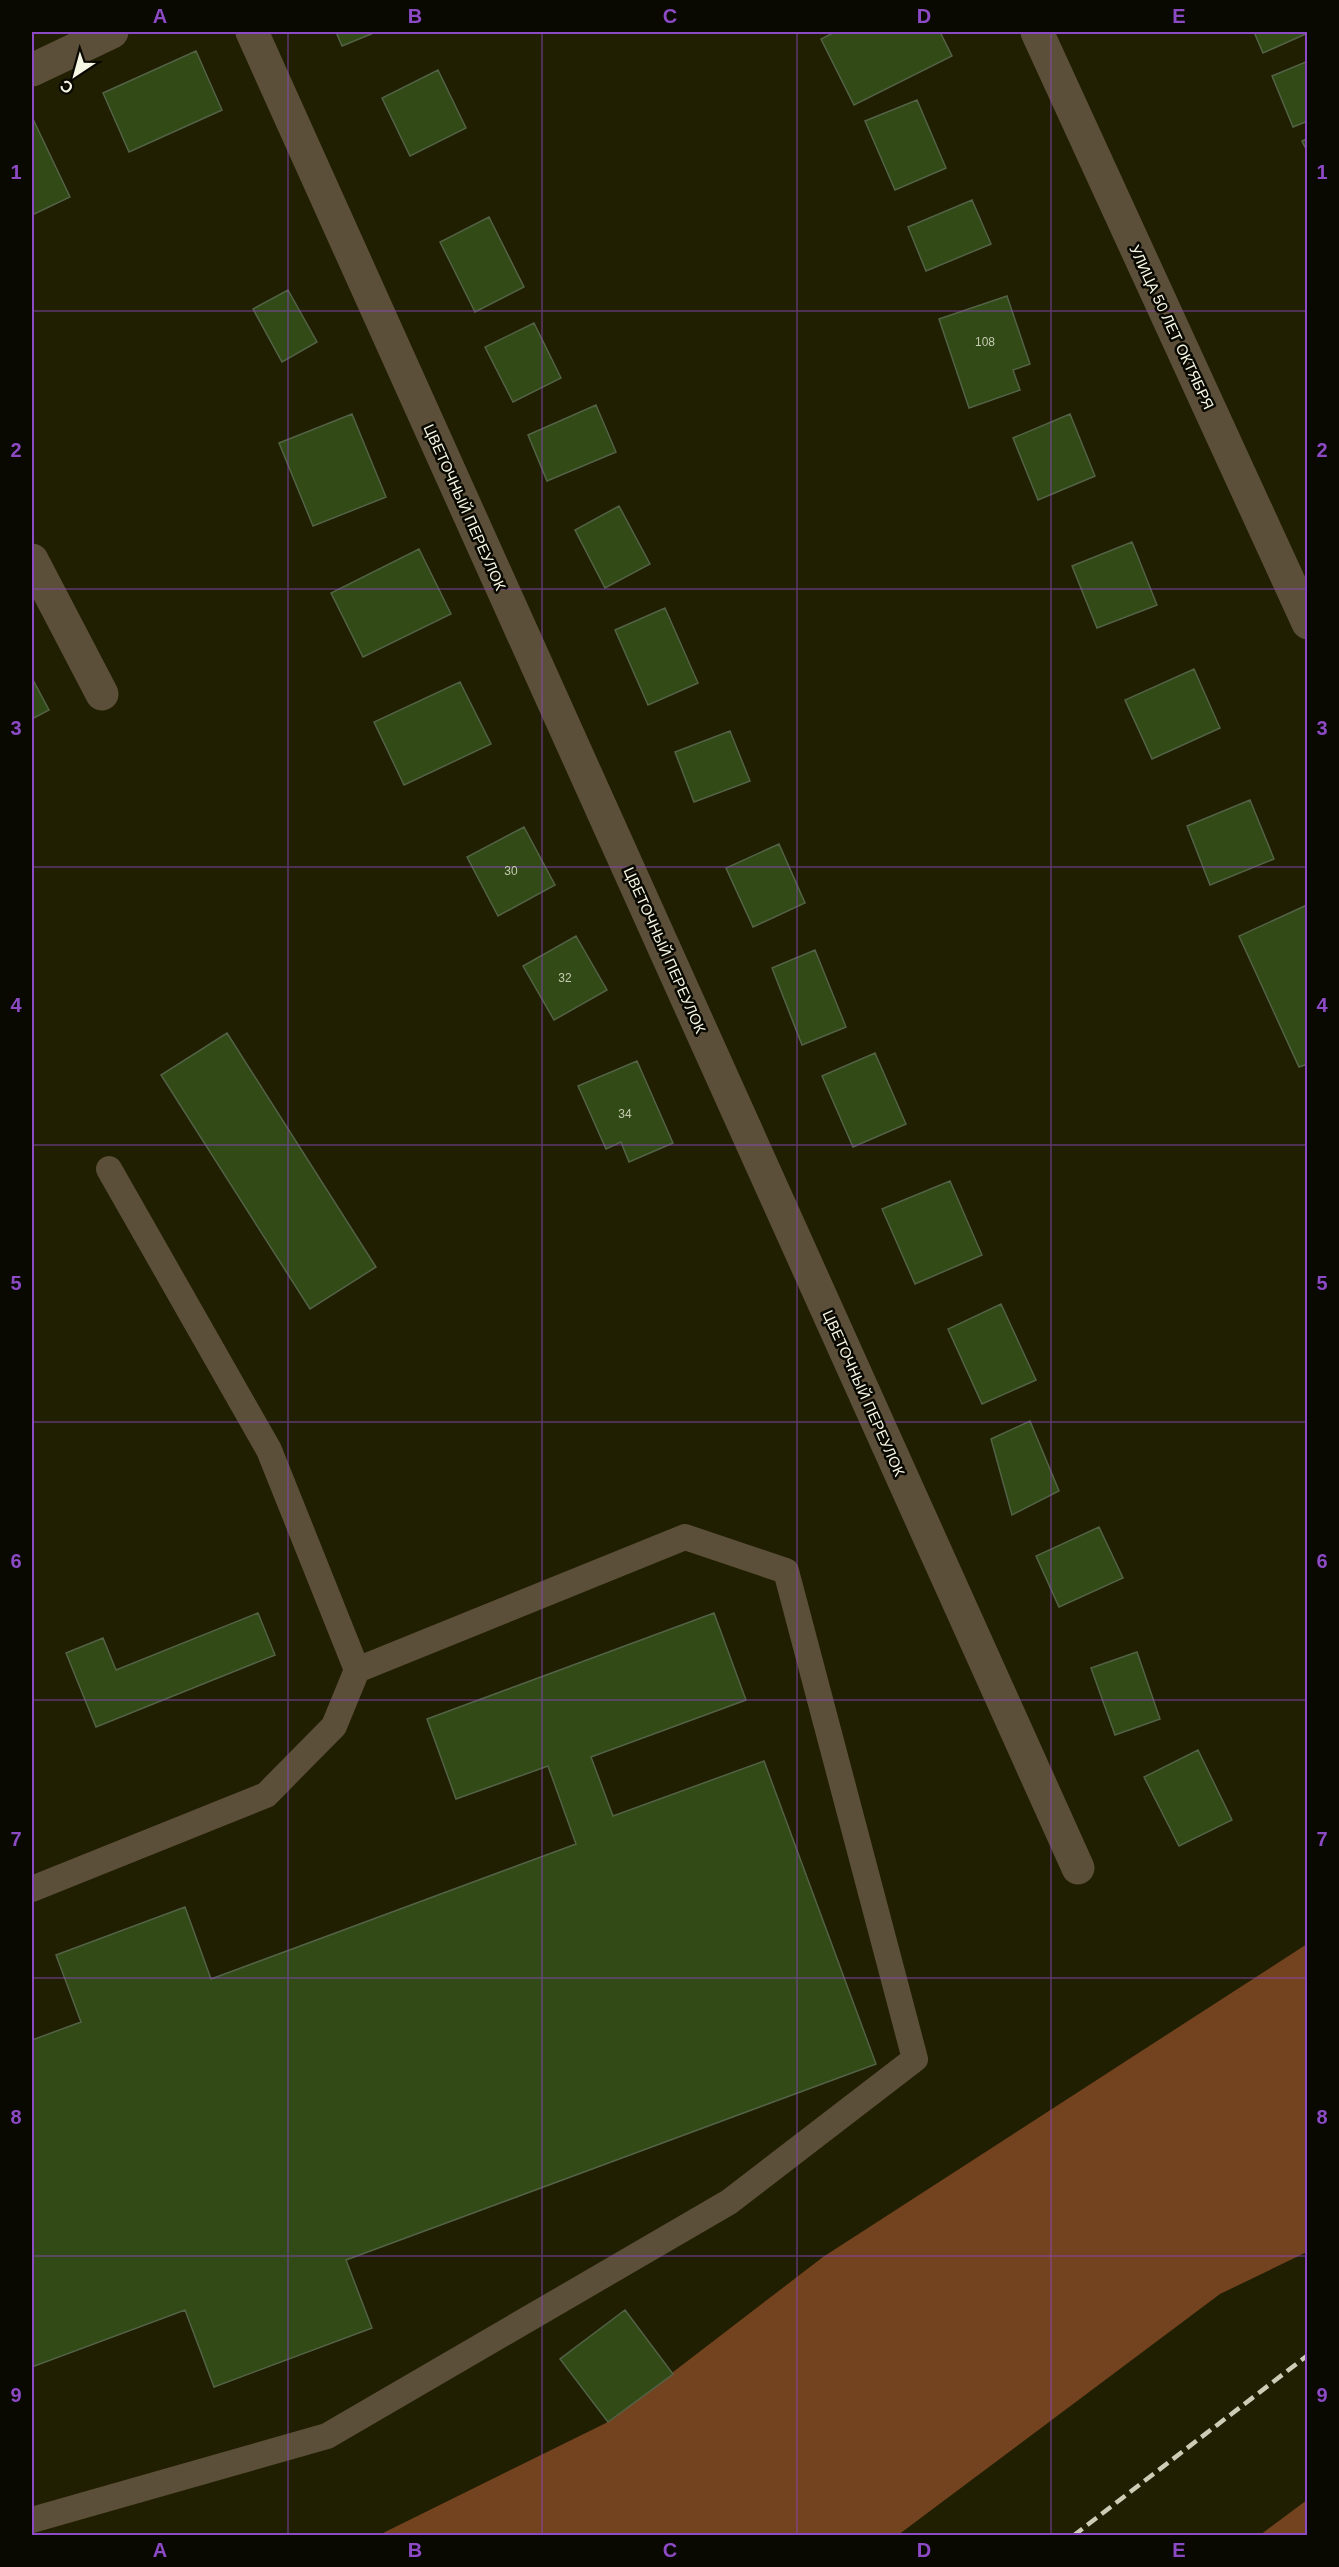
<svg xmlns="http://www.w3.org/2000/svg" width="1339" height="2567" font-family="Arial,sans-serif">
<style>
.forest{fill:#73431f}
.building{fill:#314a16;stroke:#536247;stroke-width:1.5}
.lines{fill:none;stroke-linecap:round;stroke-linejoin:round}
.service{stroke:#5c4f39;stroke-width:26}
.minor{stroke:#5c4f39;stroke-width:33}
.rail{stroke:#ccccb7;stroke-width:4.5;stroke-dasharray:12 6;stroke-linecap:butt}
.grid{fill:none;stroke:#8d4ac5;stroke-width:1.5;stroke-opacity:0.55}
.labels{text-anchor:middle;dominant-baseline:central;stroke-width:5;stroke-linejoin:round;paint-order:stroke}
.number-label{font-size:12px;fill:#c5cbb0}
.street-label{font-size:15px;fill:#f6f6e4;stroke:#090801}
.neatline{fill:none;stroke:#8d4ac5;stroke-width:2}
.grid-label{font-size:20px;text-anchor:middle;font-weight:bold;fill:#8d4ac5}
</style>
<rect width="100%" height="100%" fill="#211f02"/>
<path class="forest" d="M1307,1944v308l-87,42 -322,241 -521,1 231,-114 215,-165z
M1307,2500v35h-48h1z"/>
<path class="building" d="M336,32h40l-34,14z
M835,32h105l12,24 -98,49 -33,-66z
M1254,32h54v1l-45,20z
M196,51l26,59 -93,42 -26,-59z
M1308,61v60l-15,6 -21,-51z
M438,70l28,58 -56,28 -28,-58z
M917,100l29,68 -51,22 -30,-69z
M32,117l38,80 -38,18z
M1308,138v15l-6,-12z
M972,200l19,44 -65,27 -18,-44z
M489,217l35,70 -49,25 -35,-70z
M288,290l29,52 -35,20 -29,-53z
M1007,296l23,68 -17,6 7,20 -51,18 -30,-89z
M534,323l27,55 -48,24 -28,-55z
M596,405l20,47 -69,29 -19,-46z
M352,414l34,83 -73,29 -34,-83z
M1070,414l25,62 -57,24 -25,-62z
M619,506l31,58 -45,24 -30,-58z
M1132,542l25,63 -60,23 -25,-62z
M419,549l32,65 -88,43 -32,-64z
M665,608l33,75 -50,22 -33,-75z
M1194,669l26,59 -68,31 -27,-59z
M32,678l17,32 -17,9z
M460,682l31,62 -87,41 -30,-63z
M730,731l20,50 -56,21 -19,-50z
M1250,800l24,59 -64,26 -23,-59z
M524,827l31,58 -57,31 -31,-59z
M779,844l26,59 -52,24 -27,-59z
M1307,905l1,159 -9,3 -60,-131z
M576,936l31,54 -53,30 -31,-54z
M815,950l31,77 -44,18 -30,-77z
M227,1033l149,234 -66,42 -149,-234z
M875,1053l31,71 -53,23 -31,-71z
M637,1061l36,82 -44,19 -8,-20 -15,7 -28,-63z
M950,1181l32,74 -67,29 -33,-75z
M1001,1304l35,76 -54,24 -34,-75z
M1030,1421l29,70 -47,24 -21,-76z
M1099,1527l24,51 -64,29 -23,-51z
M258,1613l17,42 -179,72 -30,-74 37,-15 13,32z
M714,1613l32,87 -155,57 22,59 151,-55 112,303 -530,196 26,68 -158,59 -29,-77 -153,57v-327l49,-18 -25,-67 129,-48 26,72 365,-135 -28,-78 -92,33 -29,-80z
M1137,1652l23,67 -45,16 -24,-67z
M1198,1750l34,70 -53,26 -35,-69z
M625,2310l48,64 -65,48 -48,-63z"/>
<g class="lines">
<path class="service" d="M109,1169l160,281 88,220
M32,1889l234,-94 68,-69 23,-56 328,-133 101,34 129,488 -186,143 -402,234 -295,84"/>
<path class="minor" d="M252,32l826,1836
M1037,32l271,591
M32,70l80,-38
M32,560l70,134"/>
<path class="rail" d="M1073,2536l235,-181"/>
</g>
<path class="grid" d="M288,32v2504M542,32v2504M797,32v2504M1051,32v2504M32,311h1276M32,589h1276M32,867h1276M32,1145h1276M32,1422h1276M32,1700h1276M32,1978h1276M32,2256h1276"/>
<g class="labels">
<g class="number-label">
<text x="985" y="342">108</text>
<text x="511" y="871">30</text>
<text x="565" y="978">32</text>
<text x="625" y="1114">34</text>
</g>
<g class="street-label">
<text transform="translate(1172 327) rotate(65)">УЛИЦА 50 ЛЕТ ОКТЯБРЯ</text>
<text transform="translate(465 507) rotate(66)">ЦВЕТОЧНЫЙ ПЕРЕУЛОК</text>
<text transform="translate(665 950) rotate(66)">ЦВЕТОЧНЫЙ ПЕРЕУЛОК</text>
<text transform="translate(864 1393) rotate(66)">ЦВЕТОЧНЫЙ ПЕРЕУЛОК</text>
</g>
</g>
<rect width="1339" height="2567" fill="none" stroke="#090801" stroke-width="66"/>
<g transform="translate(75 75) rotate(216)" stroke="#090801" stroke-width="4.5" paint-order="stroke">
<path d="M0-4.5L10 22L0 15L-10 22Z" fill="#f6f6e4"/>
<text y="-9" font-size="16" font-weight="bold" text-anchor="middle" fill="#f6f6e4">С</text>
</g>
<rect x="33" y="33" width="1273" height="2501" class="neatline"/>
<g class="grid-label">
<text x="160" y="23">A</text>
<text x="415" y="23">B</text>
<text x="670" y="23">C</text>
<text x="924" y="23">D</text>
<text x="1179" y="23">E</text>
<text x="16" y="179">1</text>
<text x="1322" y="179">1</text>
<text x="16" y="457">2</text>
<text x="1322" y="457">2</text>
<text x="16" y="735">3</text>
<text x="1322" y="735">3</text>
<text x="16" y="1012">4</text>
<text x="1322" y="1012">4</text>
<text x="16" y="1290">5</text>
<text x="1322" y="1290">5</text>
<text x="16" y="1568">6</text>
<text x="1322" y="1568">6</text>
<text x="16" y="1846">7</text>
<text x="1322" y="1846">7</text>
<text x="16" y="2124">8</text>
<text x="1322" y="2124">8</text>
<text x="16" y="2402">9</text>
<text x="1322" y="2402">9</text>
<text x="160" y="2557">A</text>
<text x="415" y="2557">B</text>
<text x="670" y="2557">C</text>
<text x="924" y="2557">D</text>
<text x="1179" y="2557">E</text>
</g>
</svg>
